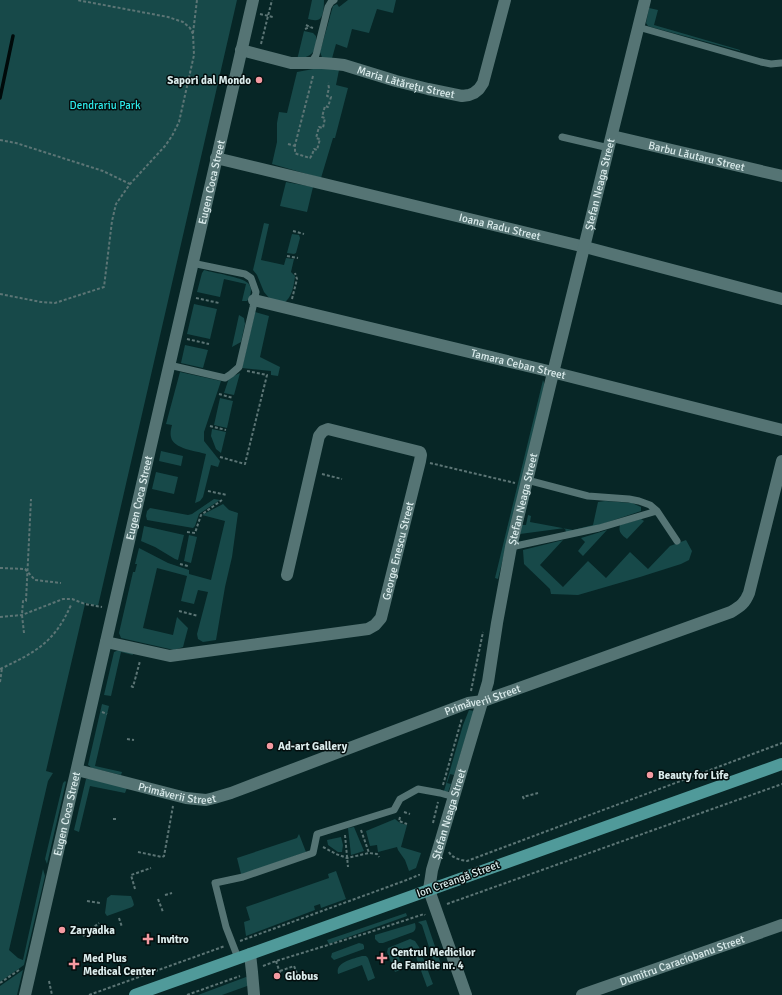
<svg xmlns="http://www.w3.org/2000/svg" width="782" height="995" font-family="Signika,sans-serif">
<style>
.green{fill:#174949}
.lines{fill:none;stroke-linecap:round;stroke-linejoin:round}
.stream{stroke:#000a0a;stroke-width:3.5}
.path{stroke:#5c7575;stroke-width:2;stroke-dasharray:3 2;stroke-linecap:butt}
.lane{stroke:#557474;stroke-width:7}
.street{stroke:#557474;stroke-width:12}
.secondary{stroke:#557474;stroke-width:12}
.primary{stroke:#509a9a;stroke-width:12}
.poi-dot{fill:#f49aa1;stroke:#030d0d;stroke-width:1.5}
.labels{text-anchor:middle;dominant-baseline:central;stroke-width:3;stroke-linejoin:round;paint-order:stroke}
.poi-label{font-size:11px;font-weight:bold;fill:#dbecec;stroke:#030d0d;text-anchor:start}
.street-label{font-size:11px;fill:#dbecec;stroke:#030d0d}
.park-label{font-size:11px;fill:#2eebeb;stroke:#030d0d}
</style>
<rect width="100%" height="100%" fill="#072626"/>
<path class="green" d="M0,0h237l-139,606 -13,-3v1l-39,167 7,2 -5,8 -39,169 9,8 5,2 20,-91 2,7 -21,89 -24,17z
M312,0h12c0,5 0,20 -7,20 -3,1 -7,-1 -9,-1z
M348,0h48l-3,13 -16,-4 -8,24 -17,-4 -5,19 -11,-4 -5,18 -8,-2 -3,-8 13,-46 4,-2 2,3z
M649,8l9,2 -4,15 86,25v1l-89,-24 -3,-1 -2,-3z
M304,31l9,2 3,3c1,17 -4,20 -19,24z
M324,67l15,3 -3,15 12,3 -13,50h-2l-12,40 -49,-14 5,-22v-19l2,-11 8,1 10,-41z
M286,182l27,5 -6,25 -27,-6z
M264,223l5,1 -8,36 23,5 2,-7 8,1 -3,13 4,4c-1,10 -3,21 -11,27l-14,-4 -6,-7 -7,-17 -4,-5z
M292,234l7,1 1,3 -4,15 -2,1 -7,-1z
M204,270c10,3 37,7 44,13 5,5 3,13 -1,18h-5l4,-17 -22,-5 -4,18 -23,-5 5,-19z
M194,304l23,5 -7,30 -23,-5z
M255,312l14,4 -9,41 20,10 -2,9 -7,-1v-4l-29,-3z
M239,315l5,3 1,6 -4,18 -9,5z
M185,345l23,5 -5,18 -22,-5z
M180,372l41,9 -17,51v9l16,20 -2,6 -7,-2 -8,32 -3,4 -5,2 11,-49c-9,-3 -33,-5 -35,-17 -1,-4 0,-8 1,-12l-6,-1z
M240,373l-6,22 -10,-2 5,-15z
M543,380l2,5 -47,194 -3,-1z
M220,398l13,3 -6,27 -13,-3z
M212,429l14,3 -5,21 -5,-4 -5,-13z
M161,451l22,5 -2,10 -22,-5z
M156,472l22,5 -4,17 -22,-5z
M214,499l6,1 -21,14 -4,12 -2,2 -46,-8 -1,-4 1,-5 3,-3 38,7 4,-1z
M605,501l27,2 9,4v4l-48,16 -27,6 -1,-5 -45,6 2,-9h4l2,-10 3,1 -1,6 43,8 20,-5 5,-23z
M223,504l6,6 9,3 -6,44 -7,30 -9,53 -13,2 -5,-3 -1,-5 11,-42 -10,-2 -4,14 -13,-3 6,-25 -30,-8 -14,60 30,7 4,-18 11,11 -5,19 -9,3 -53,-12 -2,-5 14,-61h2l2,-8h-2l4,-16 29,15 21,7v4l22,6 14,-59 -23,-6z
M641,519l3,2 -17,18c-5,-4 -9,-7 -7,-14z
M144,526l40,9 -6,25 -3,-1 -20,-12 -14,-6z
M607,530l-24,26 -5,-5 7,-9 -4,-4z
M189,535l8,2 -6,26 -7,-2z
M563,540l-23,25 23,22 25,-26 18,17 24,-26 18,17 22,-23 16,-6 6,11 -3,9 -8,4 -41,13 -62,18 -27,-1 -1,-5 -26,-25 -1,-14z
M121,649l11,3 1,3 -12,-3 -10,44 -7,-1 10,-43z
M102,704l7,2 -14,60 27,6 -1,3 -29,-7 -4,-3z
M469,710l5,1 -20,64 -4,-1 -3,9 4,1 -3,8 -4,-1 19,-66z
M86,779h4l37,9 -2,5 -35,-7 -11,46 -5,-2z
M65,781l1,1 -19,82 -2,-5 18,-76z
M395,819l5,4 7,2 -6,22 20,6 -5,15 -7,3 -4,-11 -7,-10 -1,-3 -19,5 -1,-7 -7,1 -4,-15z
M354,827l10,24 -13,4 -3,-27z
M299,834l7,18 -63,22h-2l-4,-16 60,-20z
M341,837l2,8 -1,7h-4l-10,-7 -1,-5z
M336,871l10,28 -25,9 -1,-4 -6,2 1,4 -69,26 -2,-14 6,-2 -4,-13 83,-29 -1,-4z
M111,895l20,1 2,5 1,4 -2,2 -25,9 -2,-3 2,-15z
M406,913l1,3 -78,28 -2,-4z
M426,920l17,50 -9,-7 -12,-38 -4,-3z
M415,923c1,4 1,7 -2,9l-30,11h-4l-4,-4v-4z
M410,939l5,2 4,6 14,37 -6,3 -15,-41 -15,6 6,17 -8,3 -8,-20 1,-4z
M359,943l4,1 1,2v3l-30,11 -3,-3 1,-4z
M362,956h4l2,2 7,20 -7,3 -6,-16 -24,9c-3,-12 15,-15 24,-18z
M23,970l-6,25h-17v-9z
M246,977l2,1 2,7 -28,10h-24z"/>
<g class="lines">
<path class="stream" d="M0,98l13,-62"/>
<path class="path" d="M260,14l13,3
M306,25l4,2 3,1
M305,29l5,-2
M193,33l4,-33
M261,44l11,-44
M313,76l-18,69v8l2,1 13,4 2,-3 2,-6 3,1 3,-11 -4,-1 3,-11 4,1 2,-10 -3,-1 3,-11 3,1 3,-10 -4,-1 2,-8 -1,-5
M0,140l16,3 87,28 27,13
M288,144l7,2
M293,231l11,3
M287,256l11,2
M0,294l41,8 14,1 49,-16 8,-66 4,-17 14,-20 35,-38 7,-10 7,-14 15,-67 -1,-21 -3,-6 -7,-6 -15,-5 -91,-17
M196,298l23,5
M292,299l5,-20 -2,-6
M187,339l22,5
M219,394l14,4
M210,426l16,4
M220,457l25,7 22,-89 -20,-4
M430,463l85,20
M322,474l20,5
M208,491l19,4
M187,532l8,1 6,-18 21,-15
M180,564l8,2
M0,568l25,1 10,11 26,3
M179,611l19,5
M0,617l22,-2 41,-16h9l13,5 17,3
M24,633l-2,-18 1,-14h3l5,-102
M0,669c36,-17 54,-26 71,-64
M0,682l2,-14
M131,686l2,1 7,-26
M471,691l12,-59
M102,712l5,2
M127,739l7,1
M443,785l19,-67
M524,799l-1,-2 15,-4
M404,812l6,2
M400,817l-1,4 8,3
M113,819h3
M433,823l5,-21
M361,830l8,23
M345,835l3,32
M323,847l13,7 11,4 22,-5 8,1 2,3
M138,852l24,5 2,-1 9,-50
M449,852c3,6 11,8 18,9l315,-118
M135,889l-4,-14 20,-7
M165,895l7,-2
M158,899l5,13
M87,901l13,2
M447,904l335,-120
M119,918l3,9
M83,936l16,-13
M240,941l164,-60 15,-6v-1
M276,961l4,12
M263,966l13,-5 91,-28 57,-19 1,1
M280,971l14,-5 5,12
M49,981l3,14
M0,983l19,-13
M89,995l136,-49
M187,995l53,-19"/>
<path class="lane" d="M638,27l123,35 10,2 10,-1
M311,63l5,-8 12,-48 3,-5 3,-2
M562,137l47,11
M169,365l56,13 6,-4 8,-7 14,-60 3,-15 -5,-14 -6,-4 -53,-11
M527,480l61,16 41,3 10,2 11,4 7,6 20,30
M511,547l88,-19 58,-17
M238,958l-12,-31 -11,-44 28,-6 70,-24 4,-19 77,-24 6,-11 18,-10 22,4 14,4"/>
<g class="street">
<path id="s1" d="M241,50l50,13h31l13,1 9,1 52,16 32,8 34,7 7,-1 5,-2 5,-4 4,-6 22,-83"/>
<path id="s2" d="M612,136l170,40"/>
<path id="s3" d="M216,158l369,89 197,52"/>
<path id="s4" d="M254,300l290,70 238,60"/>
<path id="s5" d="M106,642l64,14 198,-27 7,-4 6,-7 39,-157 1,-6 -1,-3 -92,-23 -5,2 -4,5 -32,139"/>
<path id="s6" d="M77,770l109,28 20,2 8,-2 17,-5 237,-90 15,-2 248,-89c10,-6 14,-9 18,-19l33,-132"/>
<path d="M250,954l2,18 2,23"/>
<path id="s7" d="M466,995l-37,-105 3,-20 56,-188 9,-59 14,-76 42,-174 92,-373"/>
<path id="s8" d="M582,995l200,-70"/>
</g>
<path class="secondary" id="s9" d="M25,995l228,-995"/>
<path class="primary" d="M135,995l647,-231"/>
</g>
<g class="poi-dot">
<circle cx="259" cy="80" r="4"/>
<circle cx="270" cy="746" r="4"/>
<circle cx="650" cy="775" r="4"/>
<circle cx="62" cy="930" r="4"/>
<path d="M146 933h4v4h4v4h-4v4h-4v-4h-4v-4h4z"/>
<path d="M380 952h4v4h4v4h-4v4h-4v-4h-4v-4h4z"/>
<path d="M72 958h4v4h4v4h-4v4h-4v-4h-4v-4h4z"/>
<circle cx="277" cy="976" r="4"/>
</g>
<g class="labels">
<g class="poi-label">
<text x="251" y="80" text-anchor="end">Sapori dal Mondo</text>
<text x="278" y="746">Ad-art Gallery</text>
<text x="658" y="775">Beauty for Life</text>
<text x="70" y="930">Zaryadka</text>
<text x="157" y="939">Invitro</text>
<text x="391" y="952">Centrul Medicilor<tspan x="391" dy="13">de Familie nr. 4</tspan></text>
<text x="83" y="958">Med Plus<tspan x="83" dy="13">Medical Center</tspan></text>
<text x="285" y="976">Globus</text>
</g>
<g class="street-label">
<text stroke="none"><textPath href="#s1" startOffset="169">Maria Lătărețu Street</textPath></text>
<text stroke="none"><textPath href="#s2" startOffset="87">Barbu Lăutaru Street</textPath></text>
<text stroke="none"><textPath href="#s9" startOffset="834">Eugen Coca Street</textPath></text>
<text stroke="none"><textPath href="#s7" startOffset="838">Ștefan Neaga Street</textPath></text>
<text stroke="none"><textPath href="#s3" startOffset="292">Ioana Radu Street</textPath></text>
<text stroke="none"><textPath href="#s4" startOffset="272">Tamara Ceban Street</textPath></text>
<text stroke="none"><textPath href="#s9" startOffset="510">Eugen Coca Street</textPath></text>
<text stroke="none"><textPath href="#s7" startOffset="514">Ștefan Neaga Street</textPath></text>
<text stroke="none"><textPath href="#s5" startOffset="352">George Enescu Street</textPath></text>
<text stroke="none"><textPath href="#s6" startOffset="427">Primăverii Street</textPath></text>
<text stroke="none"><textPath href="#s6" startOffset="103">Primăverii Street</textPath></text>
<text stroke="none"><textPath href="#s9" startOffset="186">Eugen Coca Street</textPath></text>
<text stroke="none"><textPath href="#s7" startOffset="190">Ștefan Neaga Street</textPath></text>
<text transform="translate(458 879) rotate(-20)">Ion Creangă Street</text>
<text stroke="none"><textPath href="#s8" startOffset="106">Dumitru Caraciobanu Street</textPath></text>
</g>
<g class="park-label">
<text x="105" y="105">Dendrariu Park</text>
</g>
</g>
</svg>
